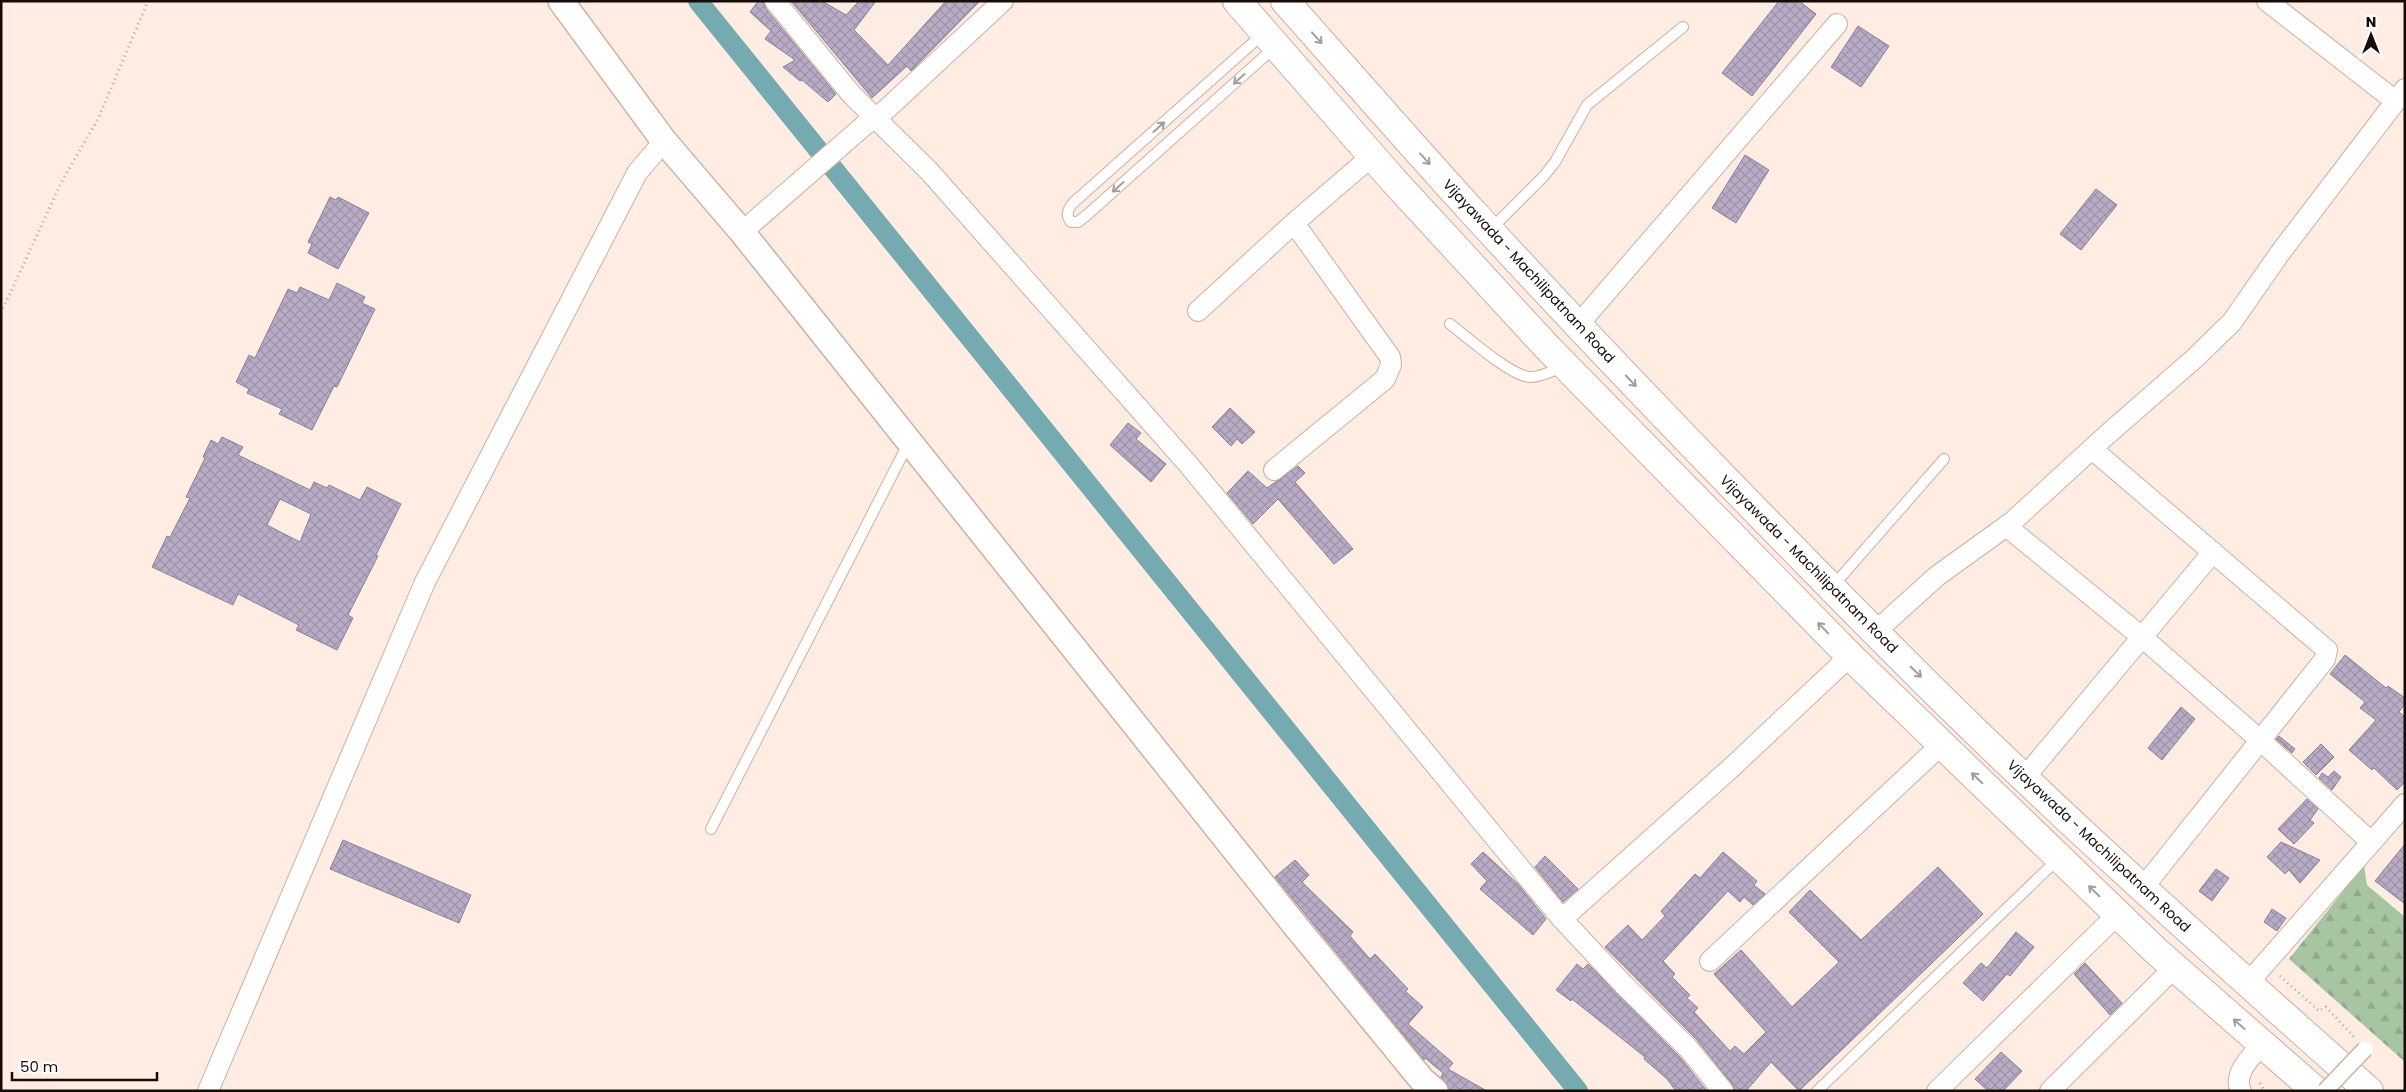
<svg xmlns="http://www.w3.org/2000/svg" width="2406" height="1092" font-family="Poppins,sans-serif">
<style>
.forest{fill:url(#forest-firs)}
.lines{fill:none;stroke-linecap:round;stroke-linejoin:round}
.canal{stroke:#75aab0;stroke-width:20}
.building{fill:url(#building-cross-hatch);stroke:#8d8199;fill-rule:evenodd}
.service-casing{stroke:#ccb0a0;stroke-width:12}
.minor-casing{stroke:#ccb0a0;stroke-width:22}
.tertiary-casing{stroke:#ccb0a0;stroke-width:28}
.trunk-casing{stroke:#ccb0a0;stroke-width:30}
.path{stroke:#b7a79f;stroke-width:3;stroke-dasharray:1 4;stroke-linecap:butt}
.service{stroke:#fff;stroke-width:10}
.minor{stroke:#fff;stroke-width:20}
.tertiary{stroke:#fff;stroke-width:25}
.trunk{stroke:#fff;stroke-width:28}
.pedestrian-bridge-casing{stroke:#ccb0a0;stroke-width:18;stroke-linecap:butt}
.pedestrian-bridge{stroke:#fff;stroke-width:15}
.oneway{stroke:#a19e9c}
.labels{text-anchor:middle;dominant-baseline:central;stroke-width:4;stroke-linejoin:round;paint-order:stroke}
.street-label{font-size:14px;fill:#150c07;stroke:#fff}
</style>
<defs>
<pattern id="forest-firs" width="22" height="20" patternUnits="userSpaceOnUse" patternTransform="scale(1.25)"><rect width="22" height="20" fill="#a8c5a3"/><path d="M5 1l3.5 6h-7zM16 11l3.5 6h-7z" fill="#90a88b"/></pattern>
<pattern id="building-cross-hatch" width="8" height="8" patternUnits="userSpaceOnUse" patternTransform="scale(1.25)"><rect width="8" height="8" fill="#b8abc5"/><path d="M0 0l8 8M0 8l8-8" fill="none" stroke="#9d92a8"/></pattern>
</defs>
<rect width="100%" height="100%" fill="#ffede3"/>
<path class="forest" d="M2364,865l3,20 38,32v145l-116,-103z"/>
<g class="lines">
<path class="canal" d="M698,1l880,1090"/>
</g>
<path class="building" d="M758,1h5l3,8 70,85 -8,8 -26,-22 -2,1 -17,-14 12,-7 -30,-21 6,-8 -21,-19z
M791,1h31l24,14 13,-14h17l-22,29 34,35 58,-64h34l-69,70 -4,-5 -35,32z
M1779,1h20l17,13 -64,82 -30,-23z
M1858,26l31,20 -28,41 -30,-20z
M1745,155l24,15 -33,53 -24,-15z
M2096,189l21,16 -36,45 -21,-16z
M330,197l6,3 2,-3 31,16 -31,56 -30,-16 4,-9 -4,-2z
M337,283l28,14 -3,6 13,6 -38,78 -3,-1 -22,44 -33,-16 3,-5 -35,-16 2,-4 -13,-7 13,-27 6,3 33,-69 9,4 3,-6 29,13z
M1230,408l25,24 -13,12 -5,-5 -6,7 -19,-19z
M1128,423l13,10 -5,6 30,25 -15,18 -41,-37z
M222,437l21,10 -5,8 72,35 4,-8 13,6 2,-3 31,15 7,-13 34,17 -25,51 2,1 -30,59 5,3 -16,32 -41,-20 3,-5 -61,-31 -5,11 -81,-38 15,-31 3,1 20,-39 -4,-1 19,-39 -2,-1 8,-17 7,4zM280,499l31,15 -11,28 -33,-17z
M1298,466l7,7 -10,9 58,67 -19,15 -56,-65 -25,25 -26,-31 21,-22 19,17z
M2345,655l41,33 2,-2 17,12v6l-6,8 6,5v65l-8,8 -23,-22 -2,2 -23,-20 27,-30 -16,-12 5,-6 -35,-28z
M2181,707l14,12 -33,41 -14,-12z
M2279,736l16,13 -3,4 -16,-14z
M2321,744l13,13 -18,18 -13,-13z
M2334,771l7,6 -9,13 -13,-12 3,-5 6,4z
M2307,799l11,10 -8,11 4,3 -20,21 -16,-15z
M343,840l128,55 -12,28 -129,-54z
M2281,842l39,18 -20,23 -11,-13 -4,4 -18,-17z
M2405,844v60l-30,-23z
M1483,852l35,32 28,35 -13,16 -53,-46 7,-8 -16,-17z
M1723,852l34,29 -3,4 11,9 -12,11 -9,-8 -4,5 -12,-11 -65,70 12,13 -3,3 18,18 -3,3 11,10 -4,4 36,39 5,-5 9,8 22,-22 -52,-58 27,-24 51,57 47,-45 -50,-50 21,-22 51,50 77,-73 45,47 -184,177 -28,-29 -25,29h-11l-3,-7 -35,-44 -92,-93 23,-22 14,15 23,-24 -4,-5 34,-37 5,4z
M1545,856l33,33 -15,13 -28,-35z
M1295,860l14,15 -7,7 51,50 -3,4 20,23 5,-5 33,35 -3,2 18,16 -15,17 45,39 -5,6 39,22h-38l-1,-5 -7,-9 2,-4 -18,-15 -1,2 -149,-183z
M2216,869l13,9 -17,23 -13,-10z
M2272,909l14,9 -9,13 -13,-9z
M2016,932l18,15 -24,29 -3,-2 -24,27 -20,-18 18,-20 6,5z
M2085,963l37,40 -12,12 -36,-41z
M1577,964l6,5 5,-5 91,92 28,35h-31l-9,-12 -23,-20 1,-2 -73,-58 -1,2 -15,-11z
M2001,1052l21,19 -19,20h-15l-13,-12z"/>
<g class="lines">
<g class="service-casing">
<path id="service" d="M1264,33l-191,170c-5,6 -8,12 -2,19h7l10,-8 187,-167
M1490,230l54,-54 11,-14 32,-57 96,-78
M1450,324c17,13 60,51 79,53 11,1 24,-7 33,-10
M1833,586l111,-127
M711,829l198,-387
M1817,1091l241,-232"/>
</g>
<g class="minor-casing">
<path id="minor" d="M775,1l77,94 77,76 259,293 374,455 61,65 65,64 35,43
M2267,1l127,99
M742,232l125,-109 9,-4 127,-118
M1198,311l96,-88 78,-67
M1578,325l259,-301
M2092,449l235,201 -2,9 -183,230
M1274,470l111,-91 6,-14 -1,-8 -96,-134
M2006,526l137,112 117,102 111,102
M1875,632l62,-56 75,-54 97,-89 86,-75 37,-36 48,-69 125,-164
M2025,777l188,-225
M1562,919l170,-152 118,-111
M1710,961l232,-217
M2248,983l157,-179
M208,1091l217,-509 212,-409 27,-32
M1937,1091l181,-177
M2050,1091l125,-124
M2241,1091c-9,-17 11,-35 21,-47"/>
</g>
<g class="tertiary-casing">
<path id="tertiary" d="M561,1l103,140 78,91 552,692 128,156 13,11"/>
</g>
<g class="trunk-casing">
<path id="trunk" d="M1237,1l157,180 152,165 304,310 306,295 160,140
M1285,1c62,70 123,140 185,208 139,152 283,300 428,446 151,152 311,294 471,436"/>
</g>
<path class="path" d="M1,313l61,-132 36,-62 50,-118
M2280,976l39,35 7,-4 28,30
M2260,1083l5,8"/>
<use href="#service" class="service"/>
<use href="#minor" class="minor"/>
<use href="#tertiary" class="tertiary"/>
<use href="#trunk" class="trunk"/>
<g class="pedestrian-bridge-casing">
<path id="pedestrian-bridge" d="M2325,1091l40,-42"/>
</g>
<use href="#pedestrian-bridge" class="pedestrian-bridge"/>
</g>
<defs><path id="oneway-shaft" d="M-6 0H5M1.5-3L5.5 0L1.5 3" fill="none" stroke-width="1.6" stroke-linecap="round" stroke-linejoin="round" transform="scale(1.25)"/></defs>
<g class="oneway">
<use href="#oneway-shaft" transform="translate(1317 38) rotate(48)"/>
<use href="#oneway-shaft" transform="translate(1239 79) rotate(138)"/>
<use href="#oneway-shaft" transform="translate(1159 127) rotate(-42)"/>
<use href="#oneway-shaft" transform="translate(1425 159) rotate(48)"/>
<use href="#oneway-shaft" transform="translate(1118 187) rotate(138)"/>
<use href="#oneway-shaft" transform="translate(1631 381) rotate(47)"/>
<use href="#oneway-shaft" transform="translate(1823 628) rotate(-134)"/>
<use href="#oneway-shaft" transform="translate(1916 672) rotate(44)"/>
<use href="#oneway-shaft" transform="translate(1977 778) rotate(-136)"/>
<use href="#oneway-shaft" transform="translate(2094 891) rotate(-136)"/>
<use href="#oneway-shaft" transform="translate(2239 1024) rotate(-139)"/>
</g>
<g class="labels">
<g class="street-label">
<text transform="translate(1529 271) rotate(47)">Vijayawada - Machilipatnam Road</text>
<text transform="translate(1809 564) rotate(45)">Vijayawada - Machilipatnam Road</text>
<text transform="translate(2099 846) rotate(43)">Vijayawada - Machilipatnam Road</text>
</g>
</g>
<rect width="2406" height="1092" fill="none" stroke="#150c07" stroke-width="5"/>
<g transform="translate(2371 35)" stroke="#ffffff" stroke-width="4" paint-order="stroke">
<path d="M0-4L9 19L0 12L-9 19Z" fill="#150c07"/>
<text y="-8" font-size="14" font-weight="bold" text-anchor="middle" fill="#150c07">N</text>
</g>
<path d="M12 1072v8h145v-8" fill="none" stroke="#150c07" stroke-width="2.5"/>
<text x="20" y="1072" font-size="15" fill="#150c07" stroke="#ffffff" stroke-width="4" paint-order="stroke">50 m</text>
</svg>
